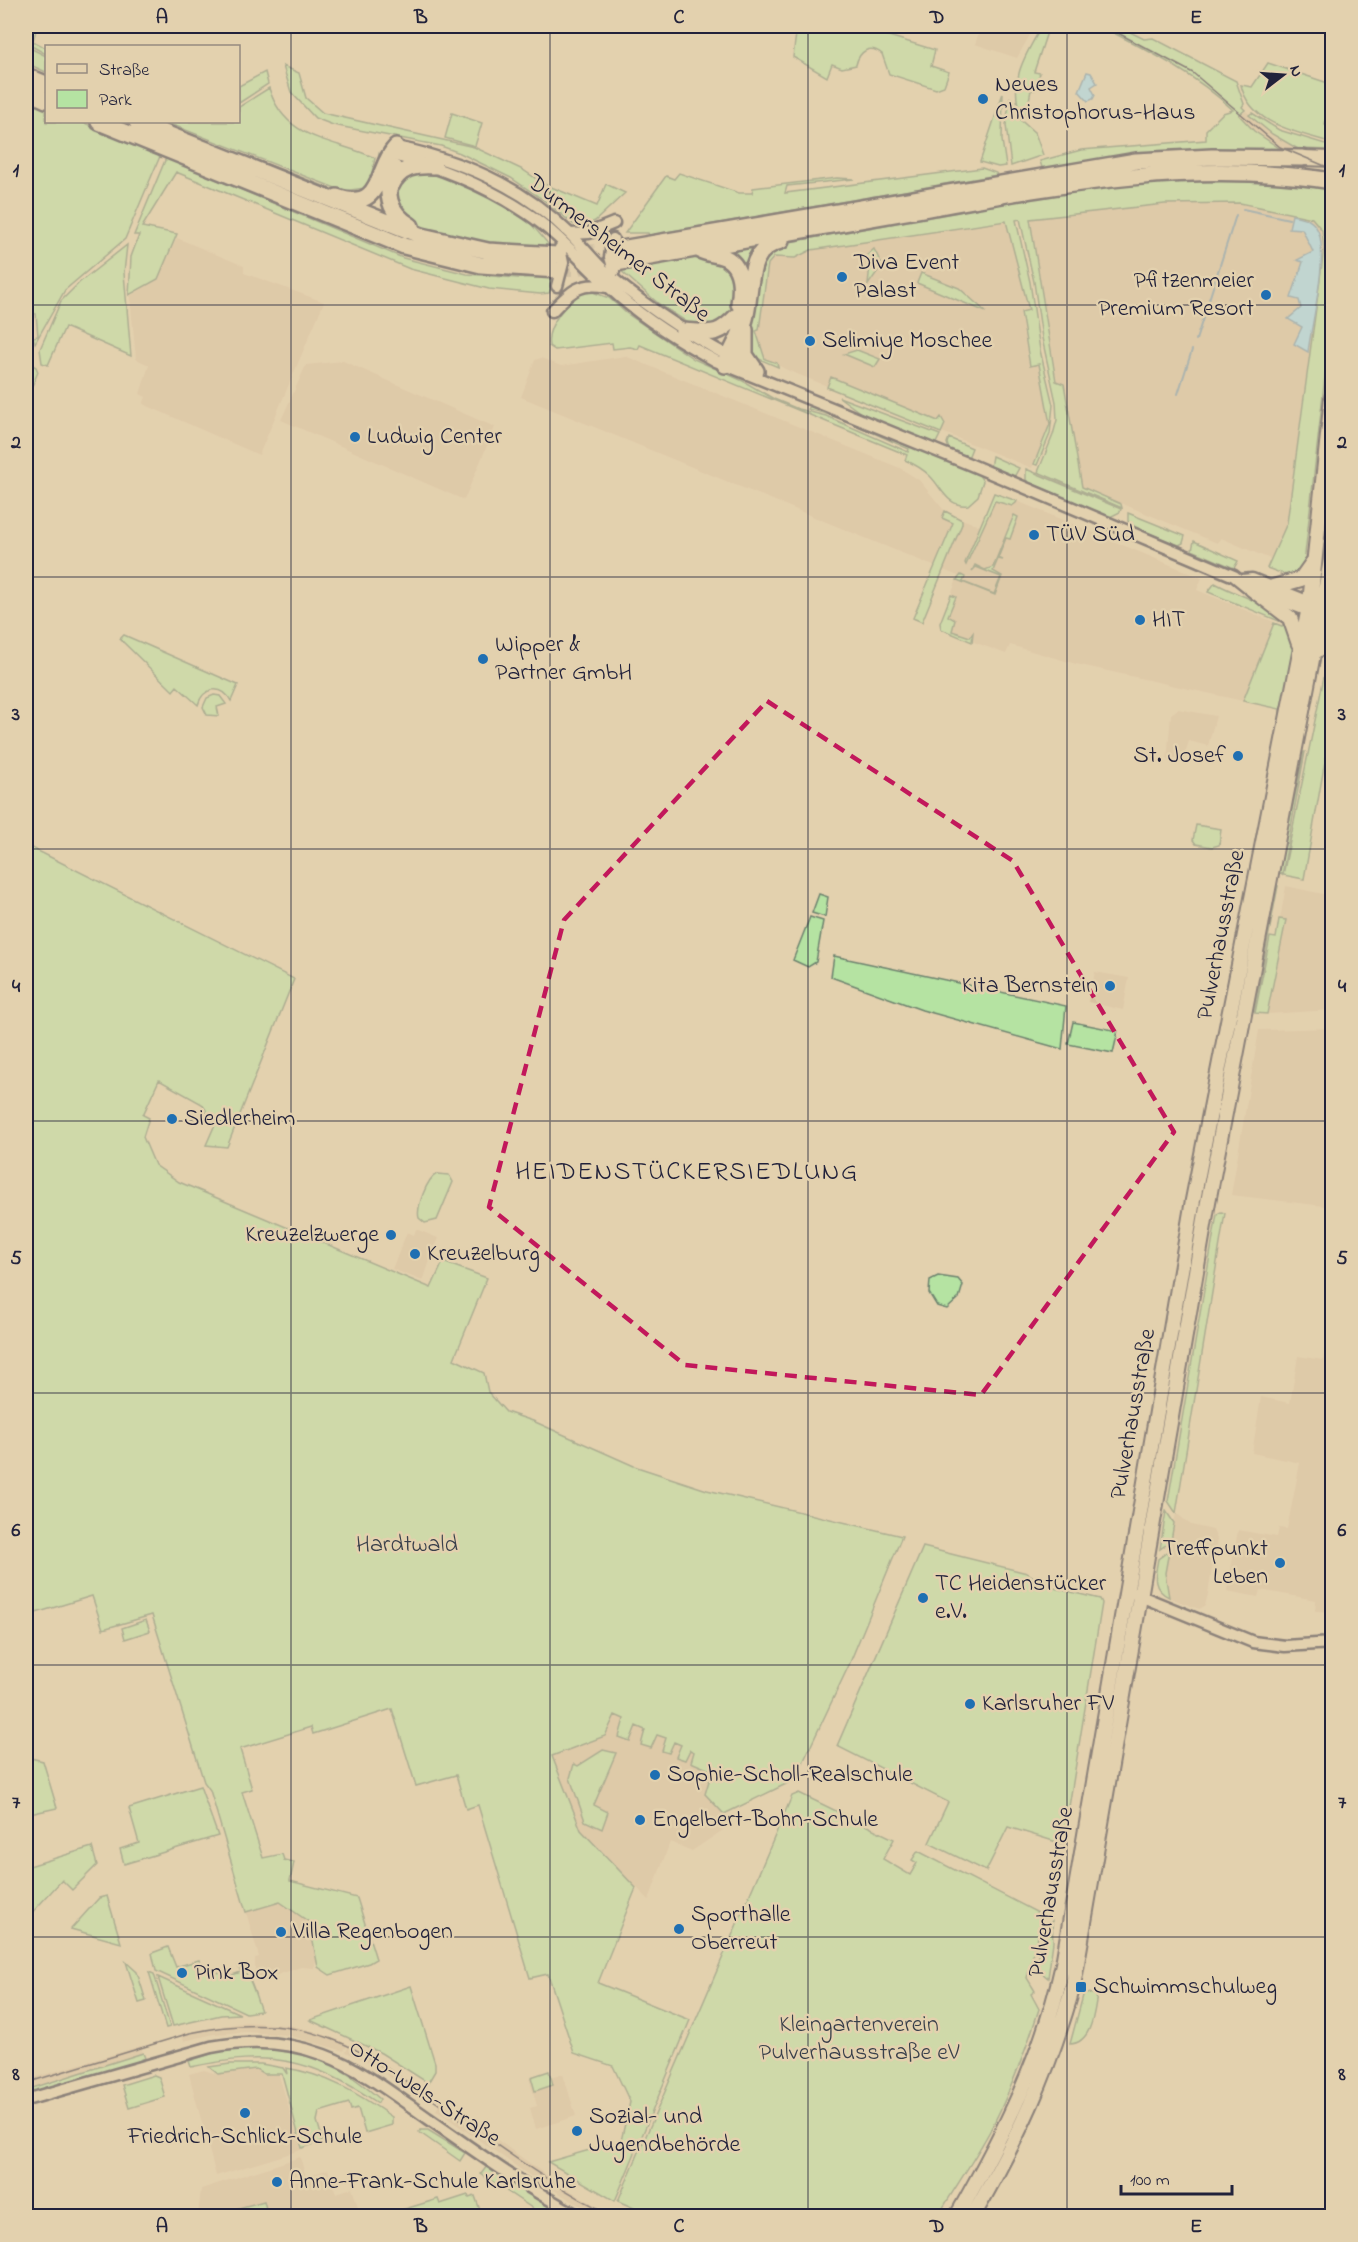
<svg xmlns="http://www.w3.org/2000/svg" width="1358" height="2242" font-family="'Indie Flower',sans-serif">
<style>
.built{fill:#d8c0a0}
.green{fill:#b5e3a2;stroke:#6c826e;stroke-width:1.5}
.water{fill:#97daf9;stroke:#6890ad;stroke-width:1.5}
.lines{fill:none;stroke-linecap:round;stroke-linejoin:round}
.stream{stroke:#6890ad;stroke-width:2}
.highway-tunnel{stroke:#bcae97;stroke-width:15;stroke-dasharray:15 8;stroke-linecap:butt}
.minor-casing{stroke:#22223b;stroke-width:15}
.major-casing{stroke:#22223b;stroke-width:18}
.highway-casing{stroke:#22223b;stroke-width:20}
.minor{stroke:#e3d1ae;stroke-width:10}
.major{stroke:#e3d1ae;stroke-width:14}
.highway{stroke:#e3d1ae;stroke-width:15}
.tram{stroke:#22223b;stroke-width:1.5}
.marked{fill:none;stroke:#c2185b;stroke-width:4.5;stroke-dasharray:12 8;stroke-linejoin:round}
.grid{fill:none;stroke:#22223b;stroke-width:1.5;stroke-opacity:0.55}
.poi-dot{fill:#1f6fb2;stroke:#e3d1ae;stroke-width:2}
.labels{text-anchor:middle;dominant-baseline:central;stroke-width:5;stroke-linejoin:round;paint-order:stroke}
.poi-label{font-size:24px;fill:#22223b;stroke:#e3d1ae;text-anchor:start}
.street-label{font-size:24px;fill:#22223b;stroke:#e3d1ae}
.park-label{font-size:24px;fill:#383f4a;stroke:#e3d1ae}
.neighbourhood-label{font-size:26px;letter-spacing:1.5px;fill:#22223b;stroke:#e3d1ae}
.neatline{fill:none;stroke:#22223b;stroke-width:2}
.grid-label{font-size:20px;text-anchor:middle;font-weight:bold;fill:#22223b}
</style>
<rect width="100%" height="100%" fill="#e3d1ae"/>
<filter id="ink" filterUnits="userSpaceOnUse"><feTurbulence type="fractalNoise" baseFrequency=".0167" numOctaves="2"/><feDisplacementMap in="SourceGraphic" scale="12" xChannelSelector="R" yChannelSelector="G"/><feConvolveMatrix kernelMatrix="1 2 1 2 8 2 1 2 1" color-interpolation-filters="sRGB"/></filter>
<g filter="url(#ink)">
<path class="built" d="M981,26h54l-18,32 -42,-14z
M1246,111l26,23 26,15 -16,1 -28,-19 -14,-15z
M1240,203l72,15 9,13 2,18 -36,274 -17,36 -49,-21 -4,5 -135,-56 -18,-103 -7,-3 -27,-162 135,-15z
M1006,220l23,90 -9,2 9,53 10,-1 11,60 -18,44 -245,-98 -35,-19 14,-87 6,-9z
M177,238l67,28v7l80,29 -65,153 -116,-51 3,-7 -6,-3 9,-29 -13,-6 -6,-63 28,-17z
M625,356l275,112 19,12 24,29 19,10 21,8 12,-29 18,7 4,-4 185,77 -5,12 77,32 -31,79 -167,-37 -66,-19 -4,9 -62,-23 -3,-8 17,-47 -437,-179 14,-37 6,-2 20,8z
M343,361l152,66 -31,73 -183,-80 25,-55z
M1178,709l38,7 -8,30 -19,-5 -5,15 -17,4 4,-46z
M1286,886l46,10v114l-64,4 18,-93 -6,-2z
M1095,972l34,6 -6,32 -35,-8z
M1332,1028v179l-101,-12 28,-165z
M416,1229l22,9 -15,43 -31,-12 15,-37 7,3z
M1332,1299v313l-17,-1 1,-11 -56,-10 -2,7 -31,-6 11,-61 39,7 2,-9 8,1 13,-66 -48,-10 9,-56 29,6 8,-47 25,4z
M1176,1513l15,12 22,5 4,9 -9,55 -3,12 -6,3 -29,-11 -5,-24z
M615,1714l101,45 8,55 8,10 -40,27 -22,-9 -21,58 -68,-70 -29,-74 53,-20z
M280,1902l29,20 7,39 -2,7 -13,-1 -42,14 -4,-4v-19l4,-1 -13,-45z
M246,2022l42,3 26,6 34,13 -4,7 -57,-16 -41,-3 -32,2 -30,7 -2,-8z
M349,2045l72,46 -3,5 -52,-35 -20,-9z
M141,2046l2,7 -117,37v-10z
M204,2070l13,4 39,-4 7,4 16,1 22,75 -85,26 -27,-102z
M549,2071l2,7 12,-4 13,42 -40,13 -6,-21 7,-2 -8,-28z
M442,2100l114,82 44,26 -4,7 -66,-39 -94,-66z
M300,2157l6,20 22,-8 8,24 16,-5 9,28h-163l3,-27z"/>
<path class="green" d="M26,26h11l-4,15 13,7v6l-20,-11z
M797,26h59l79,24 -4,16 18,6 -5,14 -8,3 -47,-15 -7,-20c-12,-10 -23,-3 -26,11l-14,3 -10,-4 -5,13 -34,-20z
M1042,26h7l-15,46 6,1 -5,17h-4l-5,26 -4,1c-15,-34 3,-62 20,-91z
M1100,26h18l26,13 9,-1 83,43 8,23 -2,3 3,3 -6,5 15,16 28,19 -114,3 -125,18 -3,-10 41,-11 125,-10v-10l17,-17 10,-3c-39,-37 -86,-60 -133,-84z
M26,46l20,10v16l-20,-9z
M1268,63l63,21 -6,41 7,2v16c-34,-11 -82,-18 -91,-58l11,2z
M283,66l16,7 7,25 17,15 151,34 49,23 21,14 53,22 9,-22 19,9 -30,28 -9,4 -13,-1 -28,-23 -34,-23 -51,-25 -19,-7 -108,-21 -18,-7 -24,-26z
M265,72l3,12 -29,19v-17z
M269,88c16,53 64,51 106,70l-5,24 -5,6 -22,3 -178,-69h73l1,-15z
M1003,93l-1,47 4,26 -8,1 -18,-5z
M1010,97l6,19 19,17 8,22 -32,11 -5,-41z
M26,99l20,8v15h36l79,32 -36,85 -60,51 -30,53 -2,-6 5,-1 -2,-22 -10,-1z
M452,113l30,10 -7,23 -30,-8z
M1252,113l27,17 53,16v4l-34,-1 -26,-15 -23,-19z
M149,122h10l188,73c26,0 28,-20 32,-41l4,9c-7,19 -13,34 -35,34z
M166,158l237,100 64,16 51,4 37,-1 -6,16 -9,1 -51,-5 -79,-20 -234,-97 -34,55 35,7 -19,45 -29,16 2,-38 8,-22h-5z
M421,168l61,23 50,34 18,21c-44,3 -111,-7 -149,-29l-7,-32z
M982,168l14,5 1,2 -348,60 -1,-2h-23l41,-57 8,3 5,-6 60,20h13l1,-5 84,-10 17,1 -67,7 -2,7z
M1257,180l75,9v125l-28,249 -5,10 -13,2 -19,-7 20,-45 37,-274 -2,-19 -10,-12 -72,-15 -75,1 -135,15 26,162 8,3 18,103 39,17 1,4 -84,-36 15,-37 4,-15 -1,-18 -14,-64 -8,-56 -14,-63 -4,1 14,62 10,68 13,55 -3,29 -13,31 -3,-1 16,-40 -11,-60 -9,2 -9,-54 8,-2 -23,-89 -195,29 -16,8 -21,-1 -6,7 -9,66 -3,1 9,28 12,4 1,4 -26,-11 -4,-14 9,-78 21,-20 181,-32 23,-8 144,-23z
M127,245l-3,28 7,83 -66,-29 -17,38 -6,-2 -2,-14 21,-48 19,-19z
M759,245l-17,59 -18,-52z
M874,249l8,16 -14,20 2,-21 -5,-7z
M704,256l24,8c5,17 16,50 -5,62 -6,3 -17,3 -24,4l-40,-26 -39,-34z
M921,273l38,15 27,24 -69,-29z
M587,290l22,8 17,15 68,46 49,22 31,18 24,10 28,7 82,36 1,-3c-33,-14 -65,-32 -101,-40l3,-4 166,67 6,9 -5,15 -10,9c-20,3 -26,-17 -38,-29 -7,-7 -16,-12 -25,-16l2,-5 -267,-110 -2,4 -8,-2 -17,2 -1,-6 -57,7 -6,-4c-4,-20 20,-48 38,-56z
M1332,328v18l-16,146 6,-84z
M857,350l23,9 -5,8 -31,-13z
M26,361l10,6 2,5 -12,28z
M831,377l107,44 3,-4 4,7 -4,9 -114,-46z
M839,397l101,38 -5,10 -70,-29z
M949,438l23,10 -4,10 -19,-8 -2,-7z
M992,456l27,12 -5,9 -24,-10z
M1026,469l95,40 -1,3 -10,5 -84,-36z
M994,493l23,8 -1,2 -4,3 -17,-5 -29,64 -1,-2z
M945,511l17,9v4l-40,98 -9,-4 40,-95 -11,-5z
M1128,513l57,23 -2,7 -4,2 -48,-19 -3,-5z
M1014,515l4,2 -8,22 -4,-1 -8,20 5,2 -5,-1 -5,12 9,5 -7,19 -38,-15 4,-5 4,2 -2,5 31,12 7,-17 -25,-10 -4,4 3,-6 10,5 8,-3z
M1194,541l44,20 -4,7 -42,-18z
M1215,583c28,16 77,24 81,63 1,13 -10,49 -13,64l-3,4v-5l-37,-8 31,-78 8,3 2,-3 -76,-31z
M951,595l5,2 -8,19 7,4 -3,11 18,6 3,-4 -1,9 -31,-13 -1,-6z
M124,635l114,50 -7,16c-9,-17 -28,-14 -33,4l-21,-19 -4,5 -53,-52z
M1325,672l7,3v47l-28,157 -21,-4z
M214,695l6,1 6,8 -9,3 2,9 -12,-1 -4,-8 4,-9z
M1304,752h1l-23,123 -3,-3z
M1196,825l25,4 -2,16 -7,2 -16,-3 -3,-4z
M26,845l268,134 -67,168 -21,-2 10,-23 -9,-5 -1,-7 -4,-6 -43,-24 -16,35 6,3 -6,19 12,28 24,17 252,106 12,-26 44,16 -33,81 30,14 4,19 18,20 27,9 101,45 73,24 195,46 -53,129 -52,110 -11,9 -62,30 -19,-20 7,-23 -21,-9 3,-10 -4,-2 -5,10 -9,-3 5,-12 -7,-3 -5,11 -7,-2 4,-13 -9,-3 -6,13 -10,-3 4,-15 -9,-4 -6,15 -11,-4 5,-18 -9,-4 -10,21 -53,20 29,74 55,58 -38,95 92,37 -75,181 -67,-39 73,-21 9,-39 -17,-36 -39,-13 -26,-79 -18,4 -52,-173 -12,4 -10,-34 -40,11 -24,-77 -79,25 -2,-7 -71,22 12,40 -10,3 21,66 19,-4 2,6 10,2 -4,19 67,17 19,61 -7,4 -39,12 -12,-8 -9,-45 -29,-20 -34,10 -36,-122 -6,-8 -52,-167 -49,14 -11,-33 -66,20z
M1276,886h2l-24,125 -2,-3z
M819,894l9,3 -3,20 -13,-4z
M810,917l13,4 -7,41 -8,5 -15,-7z
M1279,919l7,1 -19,94 -12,-1 15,-76 6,1z
M834,956l232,50 -4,43 -140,-39 -91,-33z
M1073,1022l45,9 -5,22 -45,-9z
M437,1174l12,1 4,7 -16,38 -12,3 -6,-5c-3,-10 8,-40 18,-44z
M1221,1212l4,1 -49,300 -8,-12 49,-287z
M1194,1219l6,1 -54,304 2,-30z
M938,1276l20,3 5,6 -4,13 -12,11 -10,-3 -8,-13 1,-13z
M1166,1511l8,12 -3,18 -11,8z
M923,1547l104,26 23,14 50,12 2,4 -39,241 -55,-17 -22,44 -57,-28 19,-41 -111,-56z
M1169,1551l-4,22 4,24c-18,-8 -14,-22 -11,-38z
M146,1620l4,11 -25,8 -3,-11z
M603,1750l13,3 -22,52 14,7 -6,17 -17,-8 -15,-43 4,-14 4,2z
M26,1757l17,4 14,47 -27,6 -4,9z
M200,1786l18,50 -94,28 -4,-15 19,-6 -10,-35z
M799,1793l95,46 -11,20 27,16 7,-12 -5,-3 6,-9 122,63 1,12 -14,52 8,13 -4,3 8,15c-13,41 -28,81 -48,120 -16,30 -36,58 -53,87l-288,-1 -32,-14 174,-405z
M92,1847l5,18 -25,25 -10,-10 -33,36 -3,-1v-48z
M107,1896l14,47 -50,-14 28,-31z
M1052,1921l1,21 -5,36 -12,-10 9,-39z
M168,1947l8,20 23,-7 2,6 5,-1 7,8 11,-1 2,5 15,-5 -2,-5c13,9 16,29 22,44l-15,2 -90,-42 -4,-18z
M126,1962l11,10 9,29 -7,2z
M149,1972l5,2 16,53 -4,1z
M158,1977l82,37 -19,1 -48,11z
M411,1986l24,77v8l-7,12 -47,-30 -71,-33z
M1084,1992l13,3c-3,17 -5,48 -27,49z
M255,2047c59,6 80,13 125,52l-2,4c-67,-45 -108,-53 -187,-36l-2,-6 31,-10z
M143,2053l2,5 -11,5 -108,34v-7z
M230,2064h31l22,4 4,6 -1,-6c40,6 73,26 106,49v8l-27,8 -7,-25 -7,2 -2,-7 -30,9 -2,9 6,20 -21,7 -20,-74h-18l-8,-5 -38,5 -9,-7z
M549,2071l4,14 -18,6 -4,-14z
M154,2075l5,2 6,20 -36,11 -7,-23z
M421,2130h7l37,23 -5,8 -41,-29z
M487,2166l68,42 1,8h-12l-63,-42z
M468,2195l1,3 6,-2 7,20h-85l-2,-4 43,-13 2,5z
M264,2201l4,15h-31l-2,-7z"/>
<path class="water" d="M1087,72l4,1 6,10 -6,4 4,8 -2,4 -5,2 -9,-10z
M1292,215c10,2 18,3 24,12 15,21 -5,98 -8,125l-14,-8 8,-17 -14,-8 13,-11 -2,-8 -8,-2 12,-36 -6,-2 16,-8 -11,-23 -13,-1z"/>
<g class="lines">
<path class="stream" d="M1243,209l46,10
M1207,306l29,-91
M1196,340l8,-25
M1178,394l14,-44"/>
<path class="highway-tunnel" d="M557,255l58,-5
M557,270l42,-5"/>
<g class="minor-casing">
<path id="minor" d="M396,147c64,13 127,40 174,87 14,14 26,30 41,43 44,37 91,66 142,92
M389,154c50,13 94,30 138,59 35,23 62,58 94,85 29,25 62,45 95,63l253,103 265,112 15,12 83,32
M570,234l19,-1 25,-10
M613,239l-3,18 4,14
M557,286l6,-23 -3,-15
M552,311c18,-19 28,-30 55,-24
M1242,580l10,-1 80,32
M1133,1593l120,49 32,4 47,-3
M26,2100l185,-53c38,-7 77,-6 113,8 38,14 72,41 105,64 49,34 97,69 150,97"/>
</g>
<g class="major-casing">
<path id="major" d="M1303,158l29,1
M1273,587l28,-8 12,-17
M1252,589l38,29 9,26
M1320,649l5,-11 7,-6
M957,2216c46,-81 86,-160 106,-252l130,-764 117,-598 22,-204
M973,2216c45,-78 75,-142 100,-230l135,-784 124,-647"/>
</g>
<g class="highway-casing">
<path id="highway" d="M26,76l20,8
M26,91l20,9
M99,122l305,124 77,19 76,5
M137,122l285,114 66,15 69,4
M394,168c-10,25 -6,44 17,58
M391,186c9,-19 24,-21 43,-20
M337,197c46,16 39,-30 59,-50
M615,250l521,-89 76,-4 91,1
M700,250c8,4 16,4 24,7 18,8 18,29 15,47
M616,263c104,-18 208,-36 312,-55 135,-24 267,-49 404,-27
M745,329v26l11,16
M683,331c27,1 32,8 54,-15
M725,365c7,-15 16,-30 20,-46 8,-28 -1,-70 36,-78"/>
</g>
<use href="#minor" class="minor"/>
<use href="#major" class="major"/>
<use href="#highway" class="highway"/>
<path class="tram" d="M1105,26l88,47 87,74 52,22
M26,2083l164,-50c47,-10 94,-12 139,5 37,13 69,38 101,60 60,41 118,87 183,118"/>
</g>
</g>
<path d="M0 0H1358V2242H0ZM767,701l246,160 161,271 -193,263 -296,-30 -196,-158 75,-287z" fill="#e3d1ae" fill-opacity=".55" fill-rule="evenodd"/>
<path class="marked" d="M767,701l246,160 161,271 -193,263 -296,-30 -196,-158 75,-287z"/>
<path class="grid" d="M291,26v2190M550,26v2190M808,26v2190M1067,26v2190M26,305h1306M26,577h1306M26,849h1306M26,1121h1306M26,1393h1306M26,1665h1306M26,1937h1306"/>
<g class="poi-dot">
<circle cx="983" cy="99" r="6"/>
<circle cx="842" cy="277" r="6"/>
<circle cx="1266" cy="295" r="6"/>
<circle cx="810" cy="341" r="6"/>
<circle cx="355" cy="437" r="6"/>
<circle cx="1034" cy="535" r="6"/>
<circle cx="1140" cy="620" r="6"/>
<circle cx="483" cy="659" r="6"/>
<circle cx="1238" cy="756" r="6"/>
<circle cx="1110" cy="986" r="6"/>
<circle cx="172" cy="1119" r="6"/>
<circle cx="391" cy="1235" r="6"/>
<circle cx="415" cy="1254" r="6"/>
<circle cx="1280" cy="1563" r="6"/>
<circle cx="923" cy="1598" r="6"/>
<circle cx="970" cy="1704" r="6"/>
<circle cx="655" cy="1775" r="6"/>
<circle cx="640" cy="1820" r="6"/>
<circle cx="679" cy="1929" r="6"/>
<circle cx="281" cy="1932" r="6"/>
<circle cx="182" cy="1973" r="6"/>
<rect x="1075" y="1981" width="12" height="12" rx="3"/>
<circle cx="245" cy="2113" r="6"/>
<circle cx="577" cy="2131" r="6"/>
<circle cx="277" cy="2182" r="6"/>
</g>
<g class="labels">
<g class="poi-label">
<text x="995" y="85">Neues<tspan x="995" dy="28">Christophorus-Haus</tspan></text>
<text x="854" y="263">Diva Event<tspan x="854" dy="28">Palast</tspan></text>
<text x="1254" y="281" text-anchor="end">Pfitzenmeier<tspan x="1254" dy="28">Premium Resort</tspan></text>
<text x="822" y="341">Selimiye Moschee</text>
<text x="367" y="437">Ludwig Center</text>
<text x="1046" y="535">TÜV Süd</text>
<text x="1152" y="620">HIT</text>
<text x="495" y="645">Wipper &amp;<tspan x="495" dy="28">Partner GmbH</tspan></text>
<text x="1226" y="756" text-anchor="end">St. Josef</text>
<text x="1098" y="986" text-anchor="end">Kita Bernstein</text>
<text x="184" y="1119">Siedlerheim</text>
<text x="379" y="1235" text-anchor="end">Kreuzelzwerge</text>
<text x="427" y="1254">Kreuzelburg</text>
<text x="1268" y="1549" text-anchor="end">Treffpunkt<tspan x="1268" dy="28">Leben</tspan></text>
<text x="935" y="1584">TC Heidenstücker<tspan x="935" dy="28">e.V.</tspan></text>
<text x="982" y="1704">Karlsruher FV</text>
<text x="667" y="1775">Sophie-Scholl-Realschule</text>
<text x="652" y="1820">Engelbert-Bohn-Schule</text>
<text x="691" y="1915">Sporthalle<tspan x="691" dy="28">Oberreut</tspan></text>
<text x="293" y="1932">Villa Regenbogen</text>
<text x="194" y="1973">Pink Box</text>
<text x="1093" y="1987">Schwimmschulweg</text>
<text x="589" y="2117">Sozial- und<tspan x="589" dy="28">Jugendbehörde</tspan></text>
<text x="245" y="2137" text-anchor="middle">Friedrich-Schlick-Schule</text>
<text x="289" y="2182">Anne-Frank-Schule Karlsruhe</text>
</g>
<g class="street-label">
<text transform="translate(618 249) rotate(38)">Durmersheimer Straße</text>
<text transform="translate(1222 935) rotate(-79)">Pulverhausstraße</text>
<text transform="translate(1134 1414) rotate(-80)">Pulverhausstraße</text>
<text transform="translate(1052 1892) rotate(-80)">Pulverhausstraße</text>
<text transform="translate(424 2094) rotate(33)">Otto-Wels-Straße</text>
</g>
<g class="park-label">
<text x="407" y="1545">Hardtwald</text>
<text x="859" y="2025">Kleingartenverein<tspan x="859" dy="28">Pulverhausstraße eV</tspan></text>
</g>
<g class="neighbourhood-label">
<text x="687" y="1173">HEIDENSTÜCKERSIEDLUNG</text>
</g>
</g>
<rect width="1358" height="2242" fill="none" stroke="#e3d1ae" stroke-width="66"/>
<rect x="45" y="45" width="195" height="78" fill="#e3d1ae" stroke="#968b80" stroke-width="1.5"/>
<rect x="57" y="64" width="30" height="9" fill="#e3d1ae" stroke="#968b80" stroke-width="1.5"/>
<text x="99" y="75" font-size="18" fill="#22223b">Straße</text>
<rect x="57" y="90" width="30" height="18" fill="#b5e3a2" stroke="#968b80" stroke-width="1.5"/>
<text x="99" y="105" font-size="18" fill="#22223b">Park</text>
<g transform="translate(1283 75) rotate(73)" stroke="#e3d1ae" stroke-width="4.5" paint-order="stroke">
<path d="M0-4.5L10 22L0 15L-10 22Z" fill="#22223b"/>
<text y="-9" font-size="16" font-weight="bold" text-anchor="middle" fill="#22223b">N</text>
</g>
<path d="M1121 2185v9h111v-9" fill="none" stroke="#22223b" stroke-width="3"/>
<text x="1130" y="2185" font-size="18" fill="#22223b" stroke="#e3d1ae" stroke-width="4.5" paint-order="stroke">100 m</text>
<rect x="33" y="33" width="1292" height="2176" class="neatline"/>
<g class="grid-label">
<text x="162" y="23">A</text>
<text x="421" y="23">B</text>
<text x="679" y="23">C</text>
<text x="937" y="23">D</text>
<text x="1196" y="23">E</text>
<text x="16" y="176">1</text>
<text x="1342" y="176">1</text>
<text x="16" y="448">2</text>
<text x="1342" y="448">2</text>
<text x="16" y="720">3</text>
<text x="1342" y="720">3</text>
<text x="16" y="992">4</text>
<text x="1342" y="992">4</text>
<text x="16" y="1264">5</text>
<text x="1342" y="1264">5</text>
<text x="16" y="1536">6</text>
<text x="1342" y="1536">6</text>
<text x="16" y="1808">7</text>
<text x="1342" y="1808">7</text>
<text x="16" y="2080">8</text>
<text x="1342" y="2080">8</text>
<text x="162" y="2232">A</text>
<text x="421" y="2232">B</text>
<text x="679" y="2232">C</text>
<text x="937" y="2232">D</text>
<text x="1196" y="2232">E</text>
</g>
</svg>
